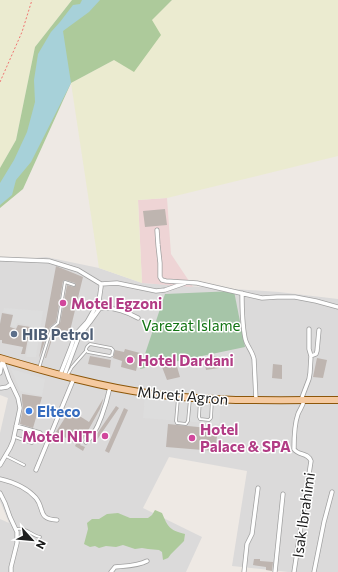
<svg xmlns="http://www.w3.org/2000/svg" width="338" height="572" font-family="Commissioner,sans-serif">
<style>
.residential{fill:#dbdada}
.commercial{fill:#eed4d5}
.farmland{fill:#ebebd0}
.forest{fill:#adca9b}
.cemetery{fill:#a6c5a8}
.parking{fill:#ddd}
.water{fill:#a7d1d9}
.building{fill:#beb5b0}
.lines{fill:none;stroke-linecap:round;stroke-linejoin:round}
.service-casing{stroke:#a1a1a1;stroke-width:3.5}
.minor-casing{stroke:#a1a1a1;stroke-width:5}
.primary-casing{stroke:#8d570a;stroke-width:8}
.path{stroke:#f07572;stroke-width:1;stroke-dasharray:2 2;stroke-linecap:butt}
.service{stroke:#fff;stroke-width:2}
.minor{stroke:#fff;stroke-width:3.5}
.primary{stroke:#f5caa1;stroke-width:6}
.hotel-dot{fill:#d1479c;stroke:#fff;stroke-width:1.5}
.service-dot{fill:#5c6f8a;stroke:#fff;stroke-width:1.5}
.shop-dot{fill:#3f7fe0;stroke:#fff;stroke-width:1.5}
.labels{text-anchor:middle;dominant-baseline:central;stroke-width:3;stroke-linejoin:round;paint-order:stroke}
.hotel-label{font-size:15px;font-weight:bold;fill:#b23c85;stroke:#fff;text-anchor:start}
.park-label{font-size:15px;fill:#127413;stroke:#fff}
.service-label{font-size:15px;font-weight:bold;fill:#4e5e75;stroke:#fff;text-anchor:start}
.street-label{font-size:15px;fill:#1d1d1d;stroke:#fff}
.shop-label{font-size:15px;font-weight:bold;fill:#366cbe;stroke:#fff;text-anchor:start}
</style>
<rect width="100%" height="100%" fill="#eee9e4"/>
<path class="residential" d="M46,257l53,11 43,15 137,9 59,7v273h-50l-56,-6 15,-95 -78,-14 -26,51 59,29 -16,35h-186v-53l9,4 -9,-22v-68l8,-35 -8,-3v-134z"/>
<path class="commercial" d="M167,198l4,56 22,33 -51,-4 -4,-83z"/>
<path class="farmland" d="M0,0h72l-37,47 -19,93 -16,28z
M172,0h166v156l-171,42 -29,2 4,83 -43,-15 -28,-185 43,-23 37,-40z"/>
<path class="forest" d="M72,0h100l-20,20 9,15 -27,37 -20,-12 -43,23 -48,106 -23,19v-40l16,-28 19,-93z
M155,510l7,3c6,14 7,17 23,21l-1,7 -13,13 -3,4 -5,2 -1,-8 -3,-2 -11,-1 -6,-1 -7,1 -12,-4 -7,2 -10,-1 -7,2 -4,-2 -5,1 -6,-3 4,-15 -1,-6 5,-4h7l8,-5 11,-1 12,5h18l4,-3z"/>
<path class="cemetery" d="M234,291l11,56 -105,22 25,-75z"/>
<path class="parking" d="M4,308l39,3 -7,46h-10l5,-31 -14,-3 -1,4 -5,-1 2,-12 -10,-2z
M11,369l34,10 -3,17 -22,-5z
M145,395l76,6 -2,23 -76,-6z"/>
<path class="water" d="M82,0h18l-11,12 -26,19 8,52 -40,79 -15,18 -4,15 -12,10v-22l14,-23 13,-28 8,-30 -1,-22 4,-26 13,-22 9,-10 13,-17 7,-1z"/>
<path class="building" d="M165,209l2,16 -22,2 -2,-16z
M56,266l27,11 -13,54 -15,-1 -9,28h-1l9,-29 6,-6 7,-38 7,2 2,-2 -1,-2 -10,-3 -2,1 -7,41 -6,5 -11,31z
M2,313l11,2 -3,12 6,2 2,-4 12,2 -5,27h-4l2,-7 -21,-4v-3h-2v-16z
M125,349l15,4 -4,18 -15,-4 1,-6 -9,-3 2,-8 9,2z
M90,356l21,4 -1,8 -22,-4z
M217,356l2,12 -13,2 -2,-11z
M317,358l10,2 -4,18 -10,-1z
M176,363l4,14 -13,3 -5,-13z
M273,364l9,1v14l-10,-1z
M22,394l20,3 -9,31 -13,-4 3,-16 -1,-8z
M103,399v1l-3,9 -20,36 5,2 -2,4 -8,-5 1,-2 -20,-12 14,-22 19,12z
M116,406l3,2 -25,36 -2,-2v-1z
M124,408l4,2 -19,43 -4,-2z
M168,424l50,5 -3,22 -49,-4z
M254,559h6v2l13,1 -1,9 -6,-1v-3l-13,-2z"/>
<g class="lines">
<g class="service-casing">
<path id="service" d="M90,344l21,4 2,2 -1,5 -2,1 -22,-4 -2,-2c0,-3 1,-4 4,-6z
M39,368l9,-29 4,-11 6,-5 7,-41 9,3
M67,376l5,-9 14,-16
M178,398l-2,23 1,2 9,1 2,-3 2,-22
M200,399l-1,18 1,2 9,1 2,-2 1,-18
M15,437l17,6
M6,456l18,9
M17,529c9,-2 15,7 23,8"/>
</g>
<g class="minor-casing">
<path id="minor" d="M157,230l1,15 2,18v14l2,3 4,1 31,2 65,15 15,-1h18l21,4 22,6
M0,259l49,2 29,9 23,14 16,-1 39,8 9,-1 20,-7
M242,293c0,15 0,30 3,45 1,7 7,12 9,21l2,41
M311,356l5,-2 1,-3 2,-21
M0,373l2,-11
M60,375l11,-28 4,-12 12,-13 12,-21 2,-14v-3
M64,376l15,-40 11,-14 10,-14c15,-1 26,3 38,10
M1,388l6,-1 4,-3
M301,400l8,-21 1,-6 1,-17 -2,-7v-20
M16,426l24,7
M86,442c12,-8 21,-41 24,-55
M0,465l10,-17 3,-7 7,-33 -2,-10 -9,-19 -7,-20
M36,470l38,-92
M0,479c13,3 27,9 36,19 9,11 1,21 21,22
M0,493l5,10 5,14 7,15v11l-6,24v5
M111,572l4,-5c11,-1 23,-1 32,-6
M244,572l3,-28 5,-10 6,-46
M275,572l8,-78
M294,572l17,-111c-3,-9 -13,-5 -17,-12 0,-11 0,-24 4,-35 2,-5 5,-8 6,-14
M314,572l10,-50 8,-30"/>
</g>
<g class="primary-casing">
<path id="primary" d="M0,358c51,15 101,29 153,36 62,8 123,6 185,6"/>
</g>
<path class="path" d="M0,82l22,-50 10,-32"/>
<use href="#service" class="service"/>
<use href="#minor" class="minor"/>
<use href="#primary" class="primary"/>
</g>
<g class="hotel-dot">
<circle cx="63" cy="303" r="4"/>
<circle cx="130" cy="360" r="4"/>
<circle cx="105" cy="436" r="4"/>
<circle cx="192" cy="438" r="4"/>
</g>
<circle class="service-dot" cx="14" cy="334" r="4"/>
<circle class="shop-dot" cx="29" cy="411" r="4"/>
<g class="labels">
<g class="hotel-label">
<text x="71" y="303">Motel Egzoni</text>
<text x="138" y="360">Hotel Dardani</text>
<text x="200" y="429">Hotel<tspan x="200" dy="17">Palace &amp; SPA</tspan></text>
<text x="97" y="436" text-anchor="end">Motel NITI</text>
</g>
<g class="park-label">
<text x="191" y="325">Varezat Islame</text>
</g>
<g class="service-label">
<text x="22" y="334">HIB Petrol</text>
</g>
<g class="street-label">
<text transform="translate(183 395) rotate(5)">Mbreti Agron</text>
<text transform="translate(303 515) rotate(-82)">Isak Ibrahimi</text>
</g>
<g class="shop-label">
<text x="37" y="411">Elteco</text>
</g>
</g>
<g transform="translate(32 540) rotate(117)" stroke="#ffffff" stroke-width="3" paint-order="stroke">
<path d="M0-3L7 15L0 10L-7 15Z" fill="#1d1d1d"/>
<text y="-6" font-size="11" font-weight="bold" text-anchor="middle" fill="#1d1d1d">N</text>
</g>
</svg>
